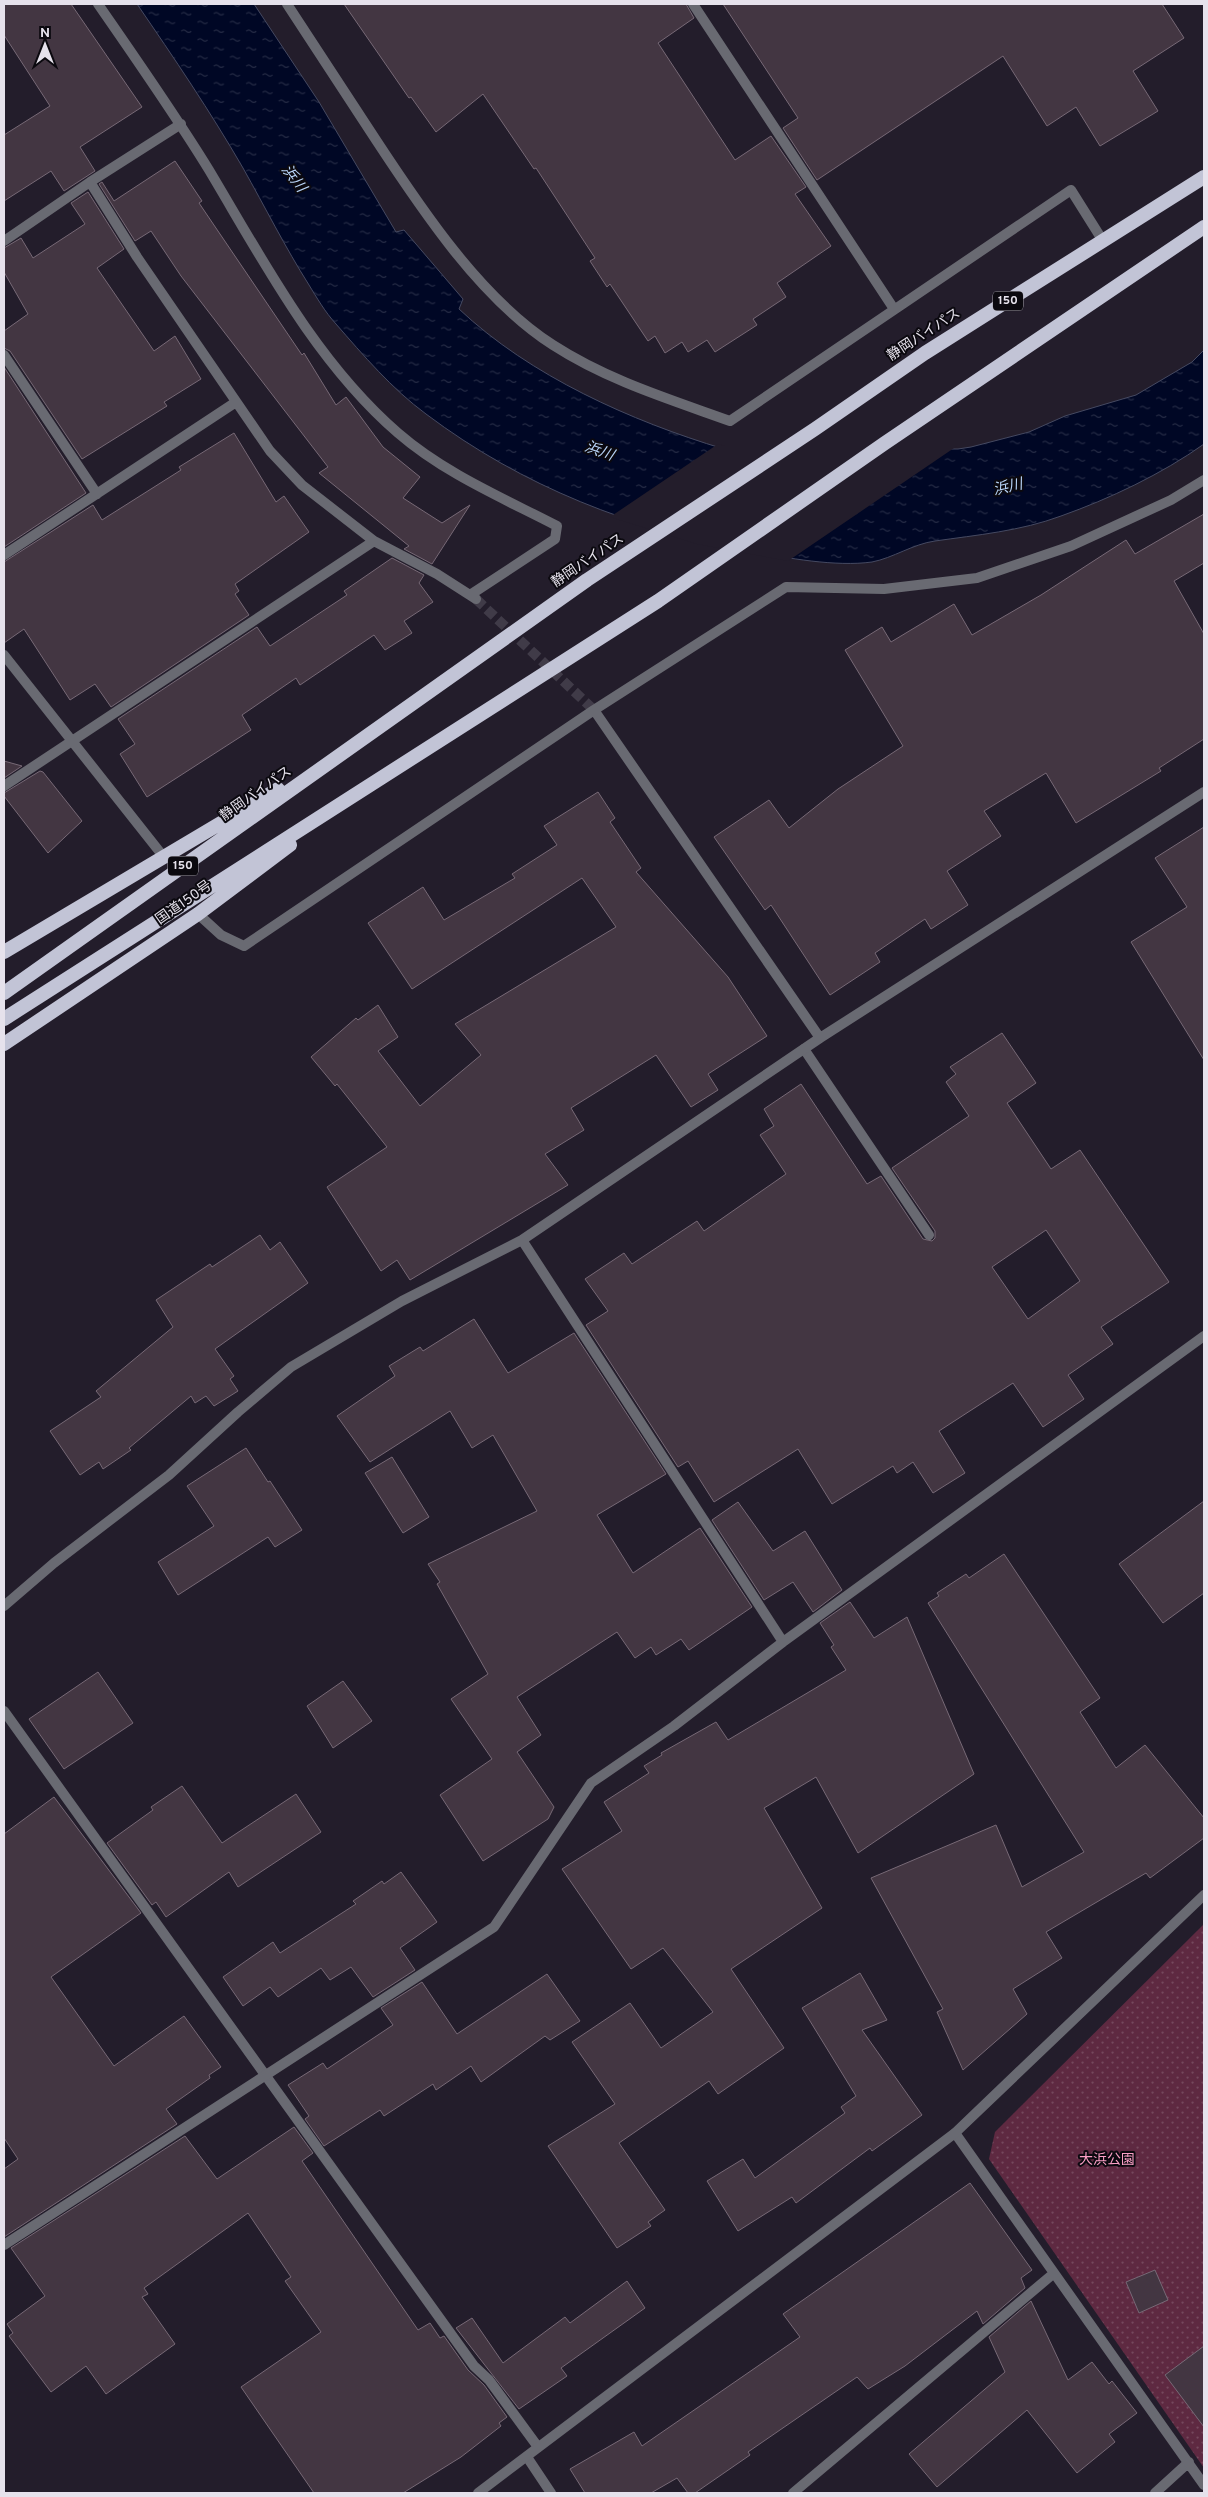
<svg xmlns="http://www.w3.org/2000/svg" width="1208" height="2497" font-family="Overpass,'Noto Sans JP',sans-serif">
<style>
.grass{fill:url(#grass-dots)}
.water{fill:url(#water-ripples);stroke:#454961}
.pier{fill:#231d2b}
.building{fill:#433642;stroke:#776976;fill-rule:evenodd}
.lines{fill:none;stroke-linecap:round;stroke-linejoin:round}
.minor-tunnel{stroke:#403b48;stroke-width:10;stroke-dasharray:10 5;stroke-linecap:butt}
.service{stroke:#696a72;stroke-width:10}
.minor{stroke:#696a72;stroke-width:10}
.tertiary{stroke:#696a72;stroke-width:10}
.trunk{stroke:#c2c4d6;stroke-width:14}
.labels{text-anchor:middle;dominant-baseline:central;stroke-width:4;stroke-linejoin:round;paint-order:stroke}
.shield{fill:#0b090f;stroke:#a4a1aa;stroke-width:1}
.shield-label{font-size:12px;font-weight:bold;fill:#e6e2ec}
.street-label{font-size:14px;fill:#e6e2ec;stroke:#0b090f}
.park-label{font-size:14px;fill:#fa9fc5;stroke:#0b090f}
.water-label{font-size:15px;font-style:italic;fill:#b7d3f7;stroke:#0b090f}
</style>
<defs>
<pattern id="grass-dots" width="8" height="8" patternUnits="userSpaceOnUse" patternTransform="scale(1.25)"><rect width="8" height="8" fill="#5e2941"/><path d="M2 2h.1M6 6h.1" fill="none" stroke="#75485d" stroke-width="1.8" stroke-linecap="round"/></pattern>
<pattern id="water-ripples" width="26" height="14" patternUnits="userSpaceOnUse" patternTransform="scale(1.25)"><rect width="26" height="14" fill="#000725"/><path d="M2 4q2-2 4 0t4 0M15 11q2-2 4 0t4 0" fill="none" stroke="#252b45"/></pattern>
</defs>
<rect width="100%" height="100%" fill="#231d2b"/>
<path class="grass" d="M1204,1924v544l-215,-309 6,-27z"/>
<path class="water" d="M137,4h117l65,98 77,130 8,-2 59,69 -4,10c71,67 172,112 265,140h234l13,-2 58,-15 36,-16 71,-21 56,-33 12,-12v94c-42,30 -95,55 -143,72 -40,15 -84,19 -126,25 -22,3 -42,17 -63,21 -36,5 -86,-4 -121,-11 -119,-22 -228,-64 -325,-137 -34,-25 -63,-59 -90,-90 -11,-12 -19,-26 -27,-39 -24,-38 -44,-78 -66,-117 -33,-57 -69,-110 -106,-164z"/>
<path class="pier" d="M718,444l7,2h232l-169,115 -91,-17 -87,-27z"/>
<path class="building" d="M4,4h67l71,103 -62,40 15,24 -31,20 -13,-20 -47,30v-66l46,-29 -46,-71z
M344,4h342l8,14 -36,25 77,117 36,-24 35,51 -11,7 36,52 -54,37 9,14 -33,22 4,6 -42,27 -8,-12 -19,12 -6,-10 -17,11 -10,-17 -7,5 -38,-57 -3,3 -17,-26 5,-3 -59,-90 -2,1 -51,-75 -47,38 -25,-35 -2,1z
M723,4h439l22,34 -51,33 25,40 -58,35 -24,-39 -29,19 -44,-70 -186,124 -34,-52 15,-10z
M175,161l27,40 -3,2 103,152 2,-2 32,52 10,-8 37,50 37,30 -17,21 39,25 28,-18 -38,59 -28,-15 5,-3 -90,-73 9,-6 -147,-191 -30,-45 -16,10 -36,-57 3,-2 12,19z
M88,192l36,57 -27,19 57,83 21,-15 26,43 -37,23 3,4 -85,53 -72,-108 -6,-3v-17l24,-17 -24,-42v-24l17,-10 12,20 52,-34 -14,-21z
M4,367l82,126 -82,54z
M234,433l42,69 8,-6 25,36 -74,52 4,7 -4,3 14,21 -138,92 -16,-23 -25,16 -46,-71 -20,14v-81l89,-57 9,15 79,-50 -2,-3z
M1204,514v49l-30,18 30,53v105l-45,29 2,3 -85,52 -30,-50 -62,38 17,25 -54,35 21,34 -37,24 -6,-10 -50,34 5,9 -50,33 -59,-90 -6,5 -51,-73 55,-37 20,28 49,-39 65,-43 -58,-96 37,-23 9,15 63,-38 18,31 69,-40 85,-55 9,14z
M392,558l32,17 -5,8 14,19 -29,19 8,12 -27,17 -11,-15 -74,50 -4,-7 -54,37 9,15 -104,67 -27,-43 15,-10 -17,-25 139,-92 13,19 77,-51 -3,-4z
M4,761l18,5 -18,12z
M40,771l3,1 39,49 -34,32 -44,-57v-3z
M598,792l17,26 -5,4 31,46 -5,4 92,105 39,59 -59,38 10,16 -27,17 -35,-52 -85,53 13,22 -39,24 23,31 -158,95 -13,-20 -16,11 -54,-84 60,-40 -50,-63 -2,2 -24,-29 45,-39 2,2 20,-15 20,32 -20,14 42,55 61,-51 -26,-31 161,-97 -34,-49 -170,111 -44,-66 55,-36 21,33 71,-42 -3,-4 45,-29 -13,-19z
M1204,827v233l-73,-118 56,-35 -32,-49z
M1002,1033l34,50 -29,20 44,66 29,-19 89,132 -68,45 12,17 -45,31 16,24 -41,28 -30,-44 -74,48 26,42 -32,20 -20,-31 -16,11 -4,-7 -61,38 -34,-55 -84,53 -26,-41 -10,6 -92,-142 22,-14 -23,-32 39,-26 8,11 65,-43 7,10 82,-57 -26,-39 14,-9 -10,-17 37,-25 66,100 14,-8 42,63 9,2 3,-3v-7l-43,-63 77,-52 -23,-34 10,-8 -6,-7zM1046,1230l34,51 -52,38 -36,-52z
M260,1235l10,15 10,-8 28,41 -93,66 19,27 -4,3 8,12 -24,15 -8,-10 -11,7 -4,-7 -62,52 2,2 -28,19 -4,-7 -19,13 -30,-44 51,-34 -5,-6 77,-64 -17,-27 54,-36 2,3z
M474,1319l34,54 66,-40 92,141 -69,41 36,58 67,-45 52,79 -63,43 -8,-11 -25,16 -5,-8 -16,11 -18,-26 -100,65 24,38 -24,17 37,55 -6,12 -65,42 -43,-66 52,-36 -41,-60 37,-25 -51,-90 3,-2 -12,-18 109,-53 -44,-76 -21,13 -22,-37 -80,51 -33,-46 58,-40 -6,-10 31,-19 3,4z
M246,1448l22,34 2,-1 32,49 -27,17 -7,-10 -90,58 -20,-33 56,-36 -27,-40z
M392,1457l37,60 -26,16 -38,-60z
M1204,1501v92l-41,30 -44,-59z
M738,1502l35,49 32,-20 37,59 -29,22 -20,-30 -29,18 -52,-80z
M1004,1554l96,144 -20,14 36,56 29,-23 59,73v20l-54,40 -4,-5 -100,59 16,26 -49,31 14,25 -64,56 -26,-58 6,-3 -72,-131 125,-53 26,62 62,-35 -156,-249 11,-7 -2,-3 29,-19 3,4z
M850,1602l24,36 33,-21 67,157 -116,79 -42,-76 -52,31 58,100 -91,61 53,79 -66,46 -9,-13 -90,62 46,67 -17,12 3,4 -34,22 -69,-102 67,-42 -43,-62 58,-39 31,45 52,-36 -50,-64 -32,21 -69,-100 60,-38 -18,-29 45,-29 -5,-7 18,-11 -1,-2 55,-31 12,18 118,-70 -15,-23 3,-2 -14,-22z
M98,1672l35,51 -69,46 -35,-50z
M343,1681l29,40 -39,27 -26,-42z
M182,1786l40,57 74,-49 25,38 -83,55 -9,-15 -63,45 -10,-15 -4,3 -45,-62 46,-33 -2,-3z
M54,1797l87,116 -90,64 63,89 70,-50 37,51 -12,8 1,3 -44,31 11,15 -173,113v-68l14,-10 -14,-21v-304z
M401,1872l36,50 -37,26 15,22 -42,27 -22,-30 -21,13 -9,-12 -43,29 -8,-10 -27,19 -20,-29 50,-35 7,11 76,-49 -3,-3 29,-20 2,3z
M860,1973l27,47 -25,10 60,85 -50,36 -2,-3 -74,55 -4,-6 -54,34 -31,-50 36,-22 12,19 90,-65 -4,-6 15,-11 -54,-88z
M547,1974l33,47 -30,19 -5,-4 -64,46 -10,-16 -35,24 -3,-6 -49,32 -4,-6 -56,36 -19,-27 4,-3 -21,-31 35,-22 4,6 66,-44 -12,-17 41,-26 35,52z
M294,2127l19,26 -11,8 116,169 12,-7 10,15 4,-2 24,34 16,15 23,32 -8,6 2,3 -40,31 -58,36h-89l-73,-106 80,-55 -36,-51 6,-4 -43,-64 -104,75 4,6 -6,3 33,47 -69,50 -20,-28 -35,26 -42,-56 4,-3 -6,-9 38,-28 -34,-48 174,-112 32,43z
M970,2183l62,87 -11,8 4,10 -42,36 -6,-13 -72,55 -37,23 -11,-12 -109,75 2,3 -55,38h-7l-11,-15 -26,15h-66l-15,-24 64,-37 8,14 158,-109 -17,-23z
M1155,2270l13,30 -29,13 -13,-31z
M627,2281l18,27 -84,60 6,8 -48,33 -63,-81 16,-10 31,45 62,-46 5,6z
M1031,2301l37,79 24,-18 17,22 3,-3 25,32 -28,21 6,8 -38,31 -50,-63 -90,77 -28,-33 96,-82 -16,-35z
M1204,2346v81l-39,-52z"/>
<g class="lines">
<path class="minor-tunnel" d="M476,599l118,111"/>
<path class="service" d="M804,1049l125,186
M4,1711l470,655 15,14 49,67"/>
<path class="minor" d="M98,4c38,55 76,109 111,166 55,92 107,192 189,263 46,40 105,65 159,93l-2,13 -85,56
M287,4c29,45 59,90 89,136 46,70 105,159 177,205 54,35 116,54 177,76l341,-231 32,51
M693,4l201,305
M90,182l91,-58
M4,241l86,-59 47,75 133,194 32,34 72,56 63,33 39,25
M4,355l93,139
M4,555l232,-153
M4,655l159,201
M594,710l226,328
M4,786l370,-245
M198,914l23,21 23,11 350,-236 192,-123 98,2 93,-11 94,-32 100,-46 33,-20
M522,1240l261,402
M4,1606l50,-43 115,-88 69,-63 53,-45 111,-66 120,-61 298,-202 384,-246
M955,2133l249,352
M4,2245l490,-318 97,-144 83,-57 109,-84 421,-306
M527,2457l24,36
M793,2493l260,-219
M1155,2493l34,-31"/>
<path class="tertiary" d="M478,2493l477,-360 249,-238"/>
<path class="trunk" d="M4,952l274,-163
M4,993l583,-413 228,-151 110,-76 279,-176
M4,1019l654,-418 227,-158 319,-216
M4,1044l194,-130 92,-69"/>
</g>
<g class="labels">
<g class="shield">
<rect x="993" y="291.5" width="30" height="19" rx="4"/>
<rect x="168" y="856.5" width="30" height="19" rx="4"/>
</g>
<g class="shield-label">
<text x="1008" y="301">150</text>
<text x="183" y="866">150</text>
</g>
<g class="street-label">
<text transform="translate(924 335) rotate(-33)">静岡バイパス</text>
<text transform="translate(588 561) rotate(-34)">静岡バイパス</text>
<text transform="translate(256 794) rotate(-35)">静岡バイパス</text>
<text transform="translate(184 903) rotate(-35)">国道150号</text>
</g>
<g class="park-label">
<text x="1107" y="2160">大浜公園</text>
</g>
<g class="water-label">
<text transform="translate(293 179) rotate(53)">浜川</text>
<text transform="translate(599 452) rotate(20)">浜川</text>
<text transform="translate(1008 488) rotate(-13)">浜川</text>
</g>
</g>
<rect width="1208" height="2497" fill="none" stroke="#e6e2ec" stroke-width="10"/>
<g transform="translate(45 45)" stroke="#0b090f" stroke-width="4" paint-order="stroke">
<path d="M0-4L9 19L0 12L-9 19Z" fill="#e6e2ec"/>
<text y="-8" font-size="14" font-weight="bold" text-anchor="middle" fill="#e6e2ec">N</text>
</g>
</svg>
